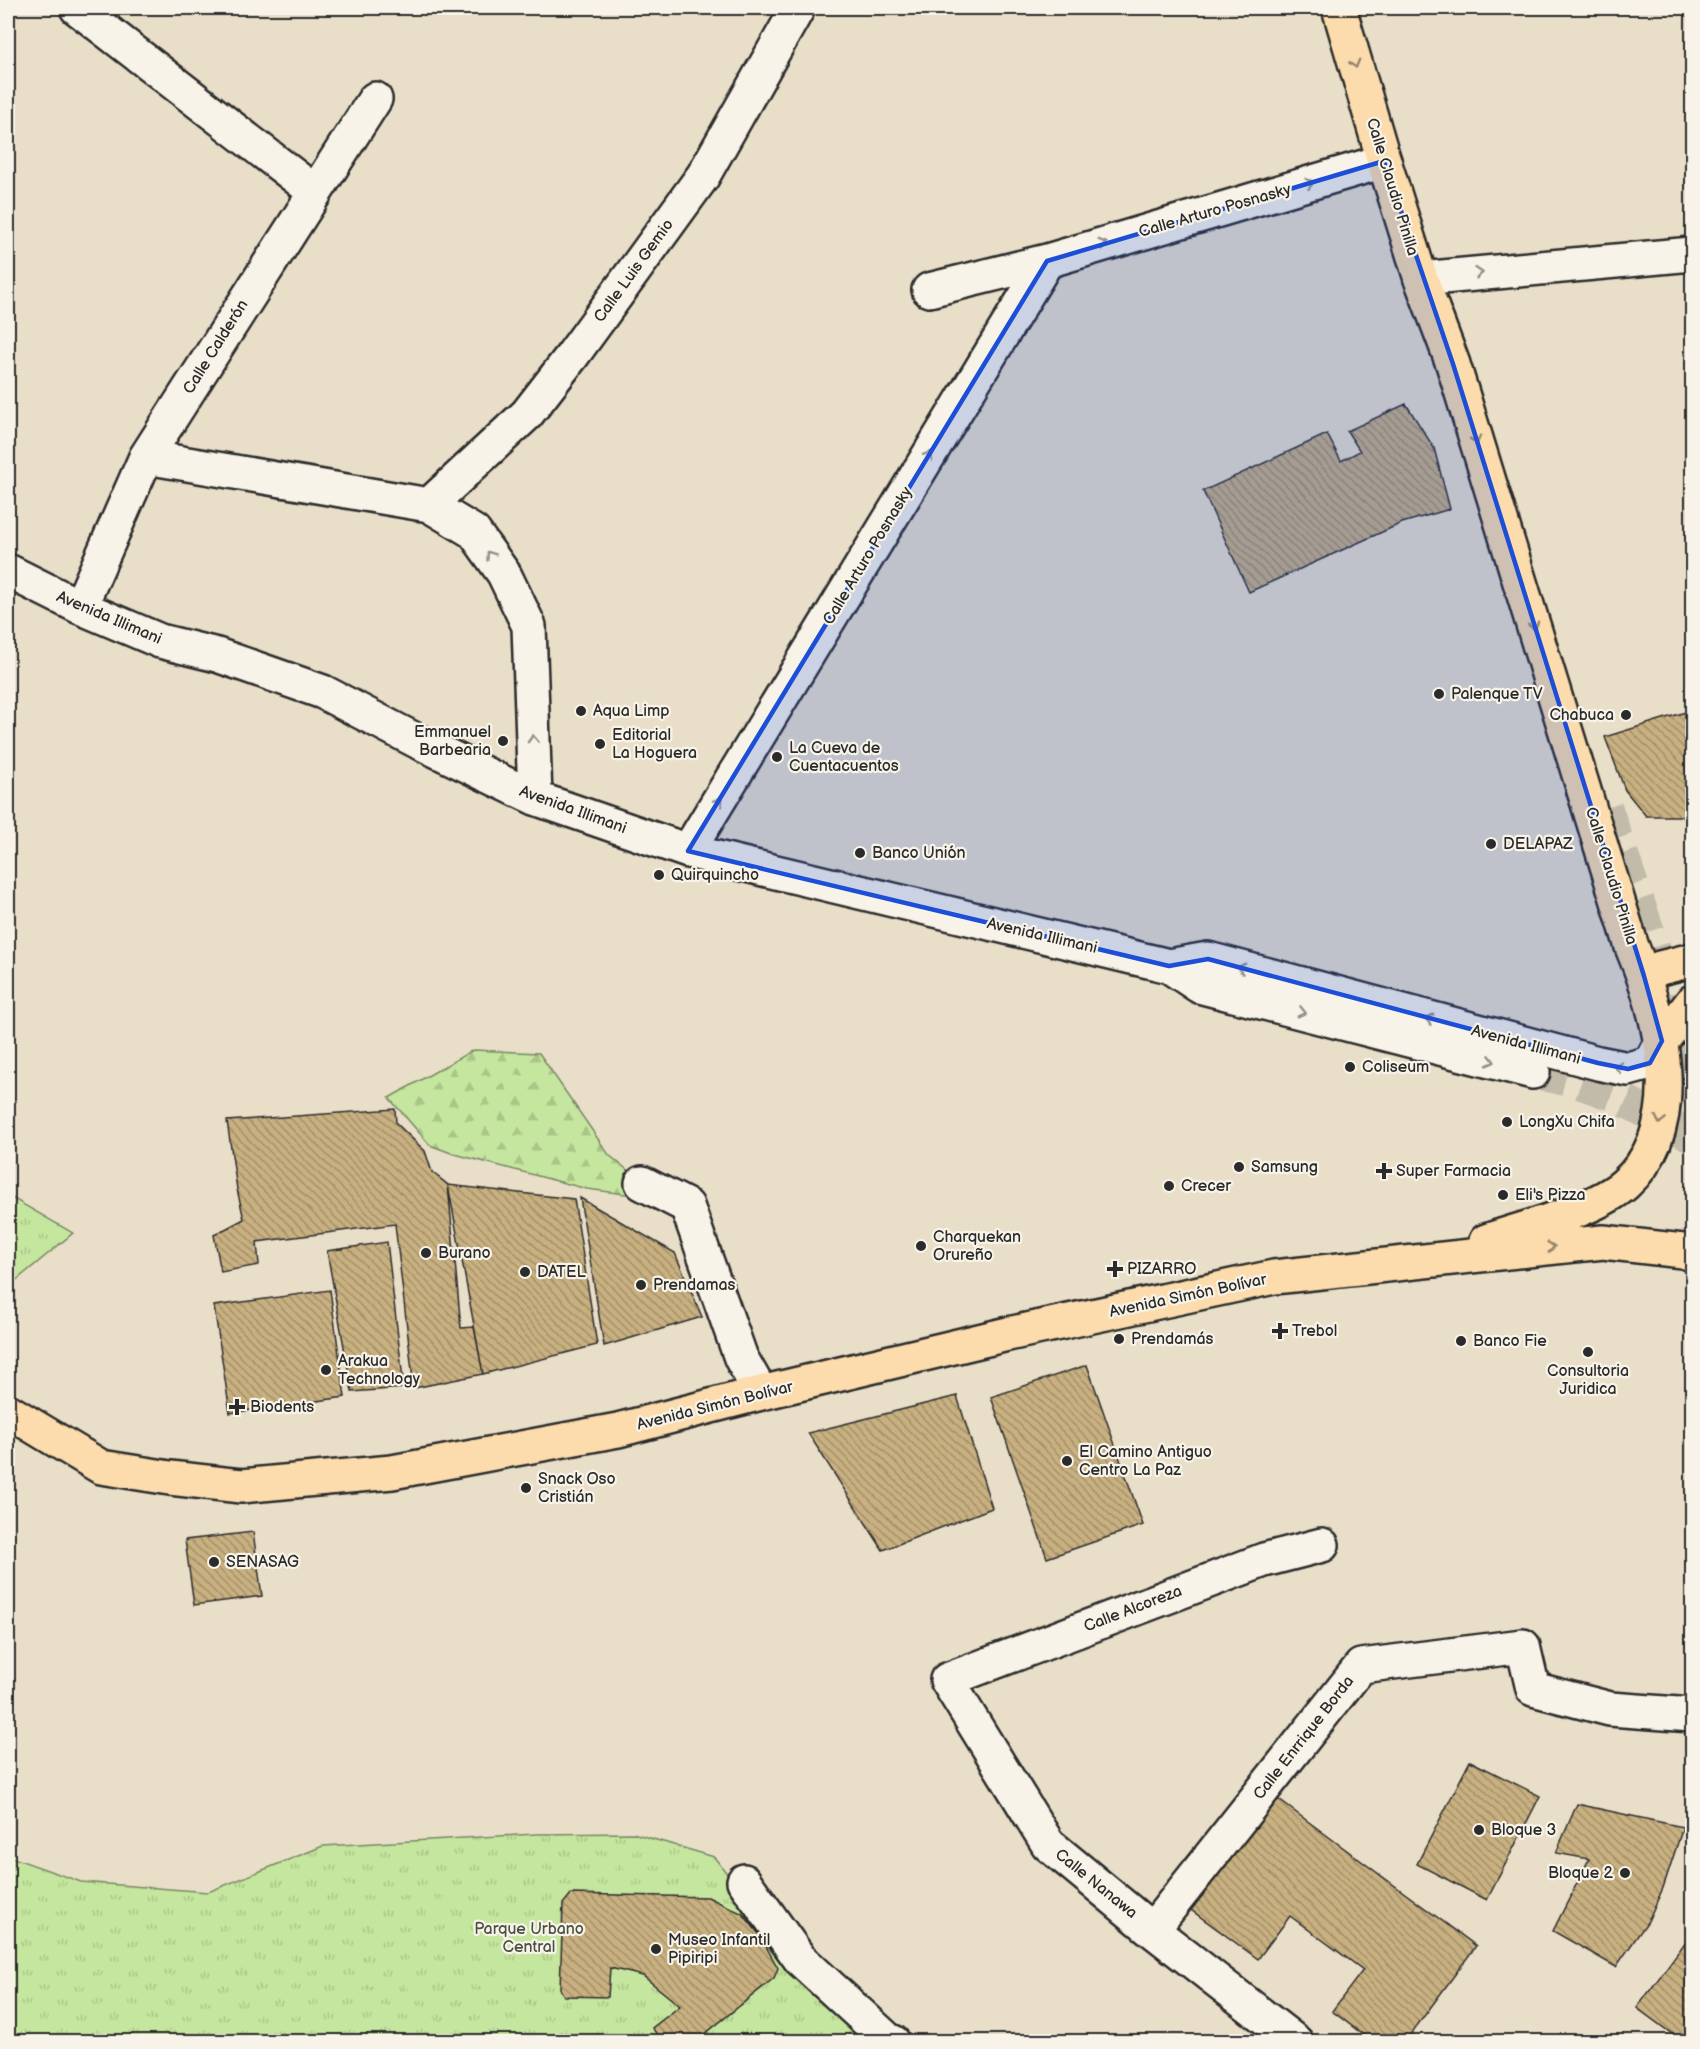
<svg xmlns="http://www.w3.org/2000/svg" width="1700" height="2049" font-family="'Balsamiq Sans',sans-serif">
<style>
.forest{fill:url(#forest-firs);stroke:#788864;stroke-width:1.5}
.park{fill:url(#park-tufts);stroke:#788864;stroke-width:1.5}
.garden{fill:#c5e69e;stroke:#788864;stroke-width:1.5}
.building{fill:url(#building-back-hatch);stroke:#2b2b2b;stroke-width:1.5}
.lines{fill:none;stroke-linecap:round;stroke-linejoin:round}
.minor-tunnel{stroke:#c3bba9;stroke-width:33;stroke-dasharray:33 16;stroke-linecap:butt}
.major-tunnel{stroke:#c3bba9;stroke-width:33;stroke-dasharray:33 16;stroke-linecap:butt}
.minor-casing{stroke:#2b2b2b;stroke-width:38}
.major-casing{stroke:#2b2b2b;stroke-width:38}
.minor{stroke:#f7f3e8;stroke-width:33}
.major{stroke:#fcdcac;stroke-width:33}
.oneway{stroke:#94846c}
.oneway2{stroke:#918f8a}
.marked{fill:#1d4ed8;fill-opacity:0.2;stroke:#1d4ed8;stroke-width:4.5;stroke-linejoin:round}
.poi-dot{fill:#2b2b2b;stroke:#f7f3e8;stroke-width:2}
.labels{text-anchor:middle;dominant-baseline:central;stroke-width:4.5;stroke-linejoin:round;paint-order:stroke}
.street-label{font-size:16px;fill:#2b2b2b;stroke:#f7f3e8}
.poi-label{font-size:16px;fill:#2b2b2b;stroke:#f7f3e8;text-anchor:start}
.park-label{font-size:16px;fill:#4a5042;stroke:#f7f3e8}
</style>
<defs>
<pattern id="forest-firs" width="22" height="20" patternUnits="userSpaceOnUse" patternTransform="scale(1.5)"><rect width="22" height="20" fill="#c5e69e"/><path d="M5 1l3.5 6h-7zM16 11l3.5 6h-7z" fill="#a9c588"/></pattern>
<pattern id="park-tufts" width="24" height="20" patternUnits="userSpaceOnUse" patternTransform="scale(1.5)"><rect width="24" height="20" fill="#c5e69e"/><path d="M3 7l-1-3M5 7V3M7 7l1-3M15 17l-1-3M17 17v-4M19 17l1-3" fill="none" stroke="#a9c588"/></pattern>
<pattern id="building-back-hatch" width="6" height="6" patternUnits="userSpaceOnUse" patternTransform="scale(1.5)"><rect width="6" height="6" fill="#c8b080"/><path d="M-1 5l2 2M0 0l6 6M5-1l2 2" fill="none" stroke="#a38f69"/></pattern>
</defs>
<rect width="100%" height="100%" fill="#e9dfc9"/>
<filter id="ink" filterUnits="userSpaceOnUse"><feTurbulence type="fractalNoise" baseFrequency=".0167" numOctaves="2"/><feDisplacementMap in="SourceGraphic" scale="12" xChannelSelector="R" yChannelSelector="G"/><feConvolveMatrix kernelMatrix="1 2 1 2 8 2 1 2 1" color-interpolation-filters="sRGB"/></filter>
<g filter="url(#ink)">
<path class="forest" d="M473,1050l66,3 70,102 54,44 -76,-10 -136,-36 -21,-8 -41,-47z"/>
<path class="park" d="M8,1193l4,5 61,35 -65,54z
M633,1833l81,24 58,74 -9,10 29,33 76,67 -860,1v-186l73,26 127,10 115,-46 213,-12z"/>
<path class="garden" d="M1692,1040v52l-2,6 -7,-27z"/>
<path class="building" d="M1406,404l28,44 16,61 -48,14 -153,69 -46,-101 124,-57 14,27 19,-10 -13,-20z
M1692,710v103l-9,3h-37l-21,-26 -20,-53z
M395,1109l1,14 29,28 7,21 16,13 13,143 13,-1 9,47 -69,14 -19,-164 -138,18 2,23 -38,7 -7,-37 30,-16 -7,-30 -10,-68z
M448,1185l126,14 23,146 -114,29z
M580,1198l95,55 27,64 -98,29z
M387,1242l17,146 -52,4 -25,-141z
M330,1290l15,107 -115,16 -16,-107z
M1087,1365l56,160 -96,33 -56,-161z
M957,1396l35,112 -109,42 -75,-117z
M253,1532l9,64 -68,9 -9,-65z
M1470,1761l70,35 -53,104 -70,-36z
M1275,1797l201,149 -71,96h-32l-41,-31 31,-41 -73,-54 -32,43 -67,-49z
M1577,1804l106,23 -20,61 -15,33 -32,46 -63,-36 36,-72 -33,-6z
M571,1894l137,3 35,17 16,20 19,34 -4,10 -79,64h-32l-11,-14 28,-22 -37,-30 -33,-8 -2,29 -44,-1 -4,-7 3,-85z
M1692,1933v109h-9l-46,-34z"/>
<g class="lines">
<path class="minor-tunnel" d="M1533,1072l47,11 34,12 78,41"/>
<path class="major-tunnel" d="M1606,808l59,172 27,122"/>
<g class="minor-casing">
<path id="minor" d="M77,8l238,184
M1421,279l271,-25
M929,290l118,-29 337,-100
M146,457l283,48 45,27 30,42 25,52 6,172
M429,505l98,-91 45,-58 131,-180 95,-168
M8,571l72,36 80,34 57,14 106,37 96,50 116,56 153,53 481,115 30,20 334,86
M80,607l66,-150 229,-358
M688,851l359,-590
M1169,966l39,-7 390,104 30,6 22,-6 12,-22
M642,1183l45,23 54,152 20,35
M744,1881l56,78 88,81 5,2
M1152,1930l209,-264 162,-20 10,43 77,20 82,6
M1296,2042l-144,-112 -104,-86 -101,-164 317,-120 58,-15"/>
</g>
<g class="major-casing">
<path id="major" d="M1339,8l45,153 37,118 32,85 179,583c29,69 58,179 -7,237 -29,26 -101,44 -139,57
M1644,976l16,-8 32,-8
M1662,1041l30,-39
M8,1411l93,56 69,11 71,8 151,-14 226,-42 143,-37 247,-59 266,-57 329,-35 80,9 9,3"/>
</g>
<use href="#minor" class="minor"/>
<use href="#major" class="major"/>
</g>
<defs><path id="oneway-chevron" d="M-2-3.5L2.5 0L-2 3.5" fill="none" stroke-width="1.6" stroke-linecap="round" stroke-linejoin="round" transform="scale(1.5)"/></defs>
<g class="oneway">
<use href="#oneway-chevron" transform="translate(1355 64) rotate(74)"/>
<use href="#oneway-chevron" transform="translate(1476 440) rotate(73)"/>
<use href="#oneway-chevron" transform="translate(1534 626) rotate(73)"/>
<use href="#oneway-chevron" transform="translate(1660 1120) rotate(102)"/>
<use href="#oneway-chevron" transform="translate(1551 1247) rotate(-6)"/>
</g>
<g class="oneway2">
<use href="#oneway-chevron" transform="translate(1310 183) rotate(-16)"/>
<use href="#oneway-chevron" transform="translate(1103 244) rotate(-16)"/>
<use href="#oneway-chevron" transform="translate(1479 273) rotate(-5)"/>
<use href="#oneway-chevron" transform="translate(929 455) rotate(-59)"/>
<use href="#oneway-chevron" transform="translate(490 555) rotate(-126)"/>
<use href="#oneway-chevron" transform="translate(533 739) rotate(-92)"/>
<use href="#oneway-chevron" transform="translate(719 801) rotate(-59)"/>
<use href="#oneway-chevron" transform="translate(1241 968) rotate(-165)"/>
<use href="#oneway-chevron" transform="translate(1302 1012) rotate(14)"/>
<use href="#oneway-chevron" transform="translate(1429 1019) rotate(-165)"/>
<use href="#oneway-chevron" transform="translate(1491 1061) rotate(14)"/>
<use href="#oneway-chevron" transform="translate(1618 1067) rotate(-169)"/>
</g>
</g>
<path class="marked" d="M1384,161l69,203 191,612 18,65 -12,22 -22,6 -30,-6 -390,-104 -39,7 -481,-115 359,-590z"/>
<g class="poi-dot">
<circle cx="1439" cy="694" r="6"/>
<circle cx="581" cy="711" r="6"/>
<circle cx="1626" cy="715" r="6"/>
<circle cx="503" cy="741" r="6"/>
<circle cx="600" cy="744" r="6"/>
<circle cx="777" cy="757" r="6"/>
<circle cx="1491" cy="844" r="6"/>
<circle cx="860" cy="853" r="6"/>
<circle cx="659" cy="875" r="6"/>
<circle cx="1350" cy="1067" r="6"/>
<circle cx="1507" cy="1122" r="6"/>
<circle cx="1239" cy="1167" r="6"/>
<path d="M1381 1162h6v6h6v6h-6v6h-6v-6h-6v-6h6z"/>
<circle cx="1169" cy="1186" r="6"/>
<circle cx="1503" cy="1195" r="6"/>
<circle cx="921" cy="1246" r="6"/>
<circle cx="426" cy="1253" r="6"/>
<path d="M1112 1260h6v6h6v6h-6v6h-6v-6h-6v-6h6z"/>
<circle cx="525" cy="1272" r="6"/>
<circle cx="641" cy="1285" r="6"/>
<path d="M1277 1322h6v6h6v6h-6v6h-6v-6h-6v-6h6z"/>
<circle cx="1119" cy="1339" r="6"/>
<circle cx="1461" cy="1341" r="6"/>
<circle cx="1588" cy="1352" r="6"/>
<circle cx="326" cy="1370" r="6"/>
<path d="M234 1398h6v6h6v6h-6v6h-6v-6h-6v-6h6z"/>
<circle cx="1067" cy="1461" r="6"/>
<circle cx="526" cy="1488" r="6"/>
<circle cx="214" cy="1562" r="6"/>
<circle cx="1479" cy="1830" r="6"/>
<circle cx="1625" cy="1873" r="6"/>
<circle cx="656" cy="1949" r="6"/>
</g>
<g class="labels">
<g class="street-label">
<text transform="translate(1392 187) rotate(73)">Calle Claudio Pinilla</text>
<text transform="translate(1215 211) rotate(-16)">Calle Arturo Posnasky</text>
<text transform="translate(634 271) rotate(-54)">Calle Luis Gemio</text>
<text transform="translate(216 347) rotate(-58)">Calle Calderón</text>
<text transform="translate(868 556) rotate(-59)">Calle Arturo Posnasky</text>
<text transform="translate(109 618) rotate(23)">Avenida Illimani</text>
<text transform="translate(573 810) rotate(20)">Avenida Illimani</text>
<text transform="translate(1611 876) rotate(73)">Calle Claudio Pinilla</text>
<text transform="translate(1042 936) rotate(13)">Avenida Illimani</text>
<text transform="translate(1526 1045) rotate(15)">Avenida Illimani</text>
<text transform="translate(1188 1296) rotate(-12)">Avenida Simón Bolívar</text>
<text transform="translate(715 1406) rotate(-14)">Avenida Simón Bolívar</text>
<text transform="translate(1133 1609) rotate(-21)">Calle Alcoreza</text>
<text transform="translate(1304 1738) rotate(-52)">Calle Enrrique Borda</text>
<text transform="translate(1096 1884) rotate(39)">Calle Nanawa</text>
</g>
<g class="poi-label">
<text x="1451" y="694">Palenque TV</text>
<text x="593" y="711">Aqua Limp</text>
<text x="1614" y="715" text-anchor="end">Chabuca</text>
<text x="491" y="732" text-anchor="end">Emmanuel<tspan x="491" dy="18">Barbearia</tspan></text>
<text x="612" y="735">Editorial<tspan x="612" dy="18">La Hoguera</tspan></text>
<text x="789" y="748">La Cueva de<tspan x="789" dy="18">Cuentacuentos</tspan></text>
<text x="1503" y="844">DELAPAZ</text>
<text x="872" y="853">Banco Unión</text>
<text x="671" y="875">Quirquincho</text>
<text x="1362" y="1067">Coliseum</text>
<text x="1519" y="1122">LongXu Chifa</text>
<text x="1251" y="1167">Samsung</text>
<text x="1396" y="1171">Super Farmacia</text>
<text x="1181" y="1186">Crecer</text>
<text x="1515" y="1195">Eli's Pizza</text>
<text x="933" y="1237">Charquekan<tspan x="933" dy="18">Orureño</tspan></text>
<text x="438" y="1253">Burano</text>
<text x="1127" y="1269">PIZARRO</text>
<text x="537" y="1272">DATEL</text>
<text x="653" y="1285">Prendamas</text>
<text x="1292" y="1331">Trebol</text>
<text x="1131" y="1339">Prendamás</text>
<text x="1473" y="1341">Banco Fie</text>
<text x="338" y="1361">Arakua<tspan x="338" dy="18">Technology</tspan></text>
<text x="1588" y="1371" text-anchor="middle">Consultoria<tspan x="1588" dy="18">Juridica</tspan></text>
<text x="250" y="1407">Biodents</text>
<text x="1079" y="1452">El Camino Antiguo<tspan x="1079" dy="18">Centro La Paz</tspan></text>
<text x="538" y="1479">Snack Oso<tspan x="538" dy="18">Cristián</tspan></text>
<text x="226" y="1562">SENASAG</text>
<text x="1491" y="1830">Bloque 3</text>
<text x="1613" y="1873" text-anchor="end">Bloque 2</text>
<text x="668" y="1940">Museo Infantil<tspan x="668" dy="18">Pipiripi</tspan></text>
</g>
<g class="park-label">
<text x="529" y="1929">Parque Urbano<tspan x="529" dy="18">Central</tspan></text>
</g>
</g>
<rect width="1700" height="2049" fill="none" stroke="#f7f3e8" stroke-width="30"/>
<rect x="15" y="15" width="1670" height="2019" fill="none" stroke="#2b2b2b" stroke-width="2" filter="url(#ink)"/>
</svg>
